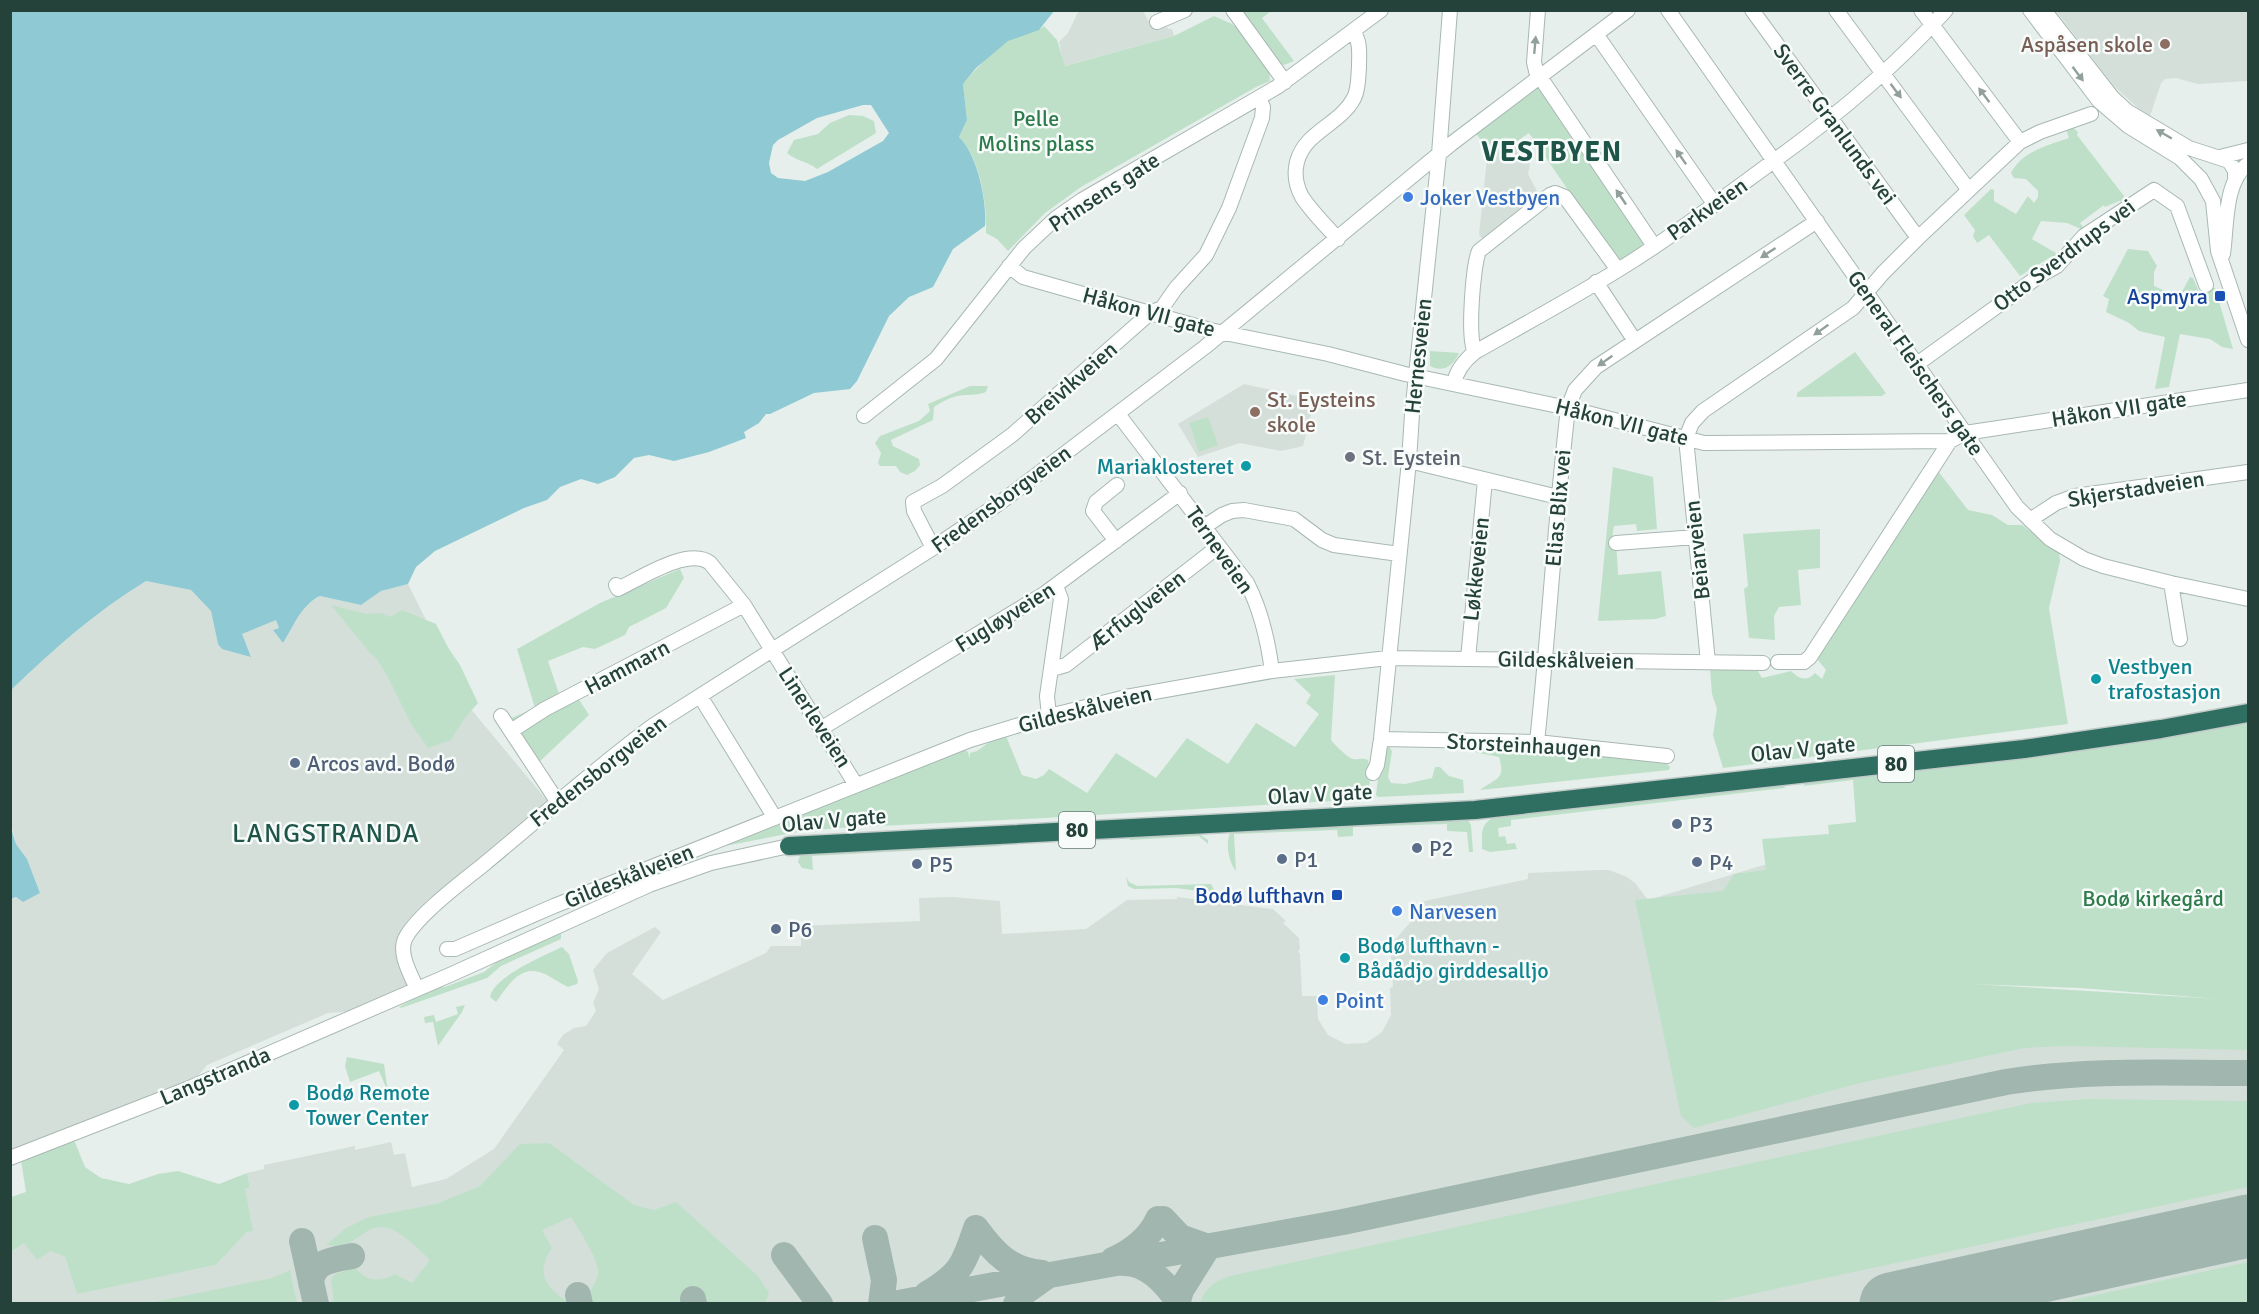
<svg xmlns="http://www.w3.org/2000/svg" width="2259" height="1314" font-family="Signika,sans-serif">
<style>
.built{fill:#d4dfda}
.green{fill:#bfe0c8;fill-rule:evenodd}
.water{fill:#8ec9d4;fill-rule:evenodd}
.lines{fill:none;stroke-linecap:round;stroke-linejoin:round}
.taxiway{stroke:#a2b6b0;stroke-width:26}
.runway{stroke:#a2b6b0;stroke-width:63}
.minor-casing{stroke:#a8b8b2;stroke-width:16}
.highway-casing{stroke:#c2cac8;stroke-width:21}
.minor{stroke:#fff;stroke-width:14}
.highway{stroke:#2f6f62;stroke-width:18}
.oneway{fill:#92a09c}
.education-dot{fill:#8d6e63;stroke:#f7fbf9;stroke-width:2}
.shop-dot{fill:#3f7fe0;stroke:#f7fbf9;stroke-width:2}
.transit-dot{fill:#1a4fb4;stroke:#f7fbf9;stroke-width:2}
.worship-dot{fill:#6b7280;stroke:#f7fbf9;stroke-width:2}
.culture-dot{fill:#0f9aa8;stroke:#f7fbf9;stroke-width:2}
.service-dot{fill:#5c6f8a;stroke:#f7fbf9;stroke-width:2}
.labels{text-anchor:middle;dominant-baseline:central;stroke-width:5;stroke-linejoin:round;paint-order:stroke}
.shield{fill:#f7fbf9;stroke:#637a73;stroke-width:1.5}
.shield-label{font-size:21px;font-weight:bold;fill:#24423a}
.education-label{font-size:22px;fill:#785e54;stroke:#f7fbf9;text-anchor:end}
.park-label{font-size:22px;fill:#2d7a4b;stroke:#f7fbf9}
.street-label{font-size:22px;fill:#24423a;stroke:#f7fbf9}
.shop-label{font-size:22px;fill:#366cbe;stroke:#f7fbf9;text-anchor:start}
.transit-label{font-size:22px;fill:#164399;stroke:#f7fbf9;text-anchor:end}
.worship-label{font-size:22px;fill:#5b616d;stroke:#f7fbf9;text-anchor:start}
.culture-label{font-size:22px;fill:#0d838f;stroke:#f7fbf9;text-anchor:start}
.service-label{font-size:22px;fill:#4e5e75;stroke:#f7fbf9;text-anchor:start}
.quarter-label{font-size:26px;letter-spacing:1.5px;fill:#1f5548;stroke:#f7fbf9}
.district-label{font-size:28px;font-weight:bold;letter-spacing:1.5px;fill:#1f5548;stroke:#f7fbf9}
</style>
<rect width="100%" height="100%" fill="#e6efeb"/>
<path class="built" d="M1079,10l64,1 9,17 15,-1 1,2h4l2,7 -110,30 -5,-24 9,-9z
M2056,11h192v70l-50,3 -22,-6 -11,1 -4,4 -11,33 -11,-7 -25,-23z
M1506,137l5,7 4,-2 15,22 -2,10 11,21 -56,44 -4,-4 9,-86z
M1244,384l71,16 -12,46 -22,5 -41,-8 -42,14 -20,-33z
M146,581l45,9 20,21 7,33 33,12 -10,-22 35,-15 3,9 -6,2 10,13 22,-37 15,-10 41,9 20,-14 27,-7 62,124 79,95 -143,134 10,52 -48,21 -40,3 -121,52 -20,24 -176,61v-251l29,-6 -13,-34 -11,-15 -5,-19v-135l37,-35 66,-55z
M1853,838l67,143 328,20v302l-2237,1 -1,-51 14,-10 26,8 15,6 12,36 139,-28 31,-33 -2,-43 5,-1 -3,-15 17,-4v-4l91,-19v4l36,-8 3,13 11,-2 7,34 34,-8 48,-30 70,-99 -7,-6 6,-9 11,-7 12,-2 10,-15 -3,-8 6,-14 -6,-19 14,-17 48,-26 6,5 -29,42 31,26 103,-47 5,-7h30v-20l119,-5 -1,-23 33,-1 48,4 2,33 84,-5 41,-29 50,-1v-2l96,12 13,12 -3,2 16,15 1,11 -2,3 2,2 2,42h15l1,23 10,16 18,9 20,-1 16,-11 9,-17 -1,-27 3,-1 -1,-23 -5,-2h4v-8l-5,-1v-10l4,-5 4,3 21,-24 -4,-5 9,-10 108,-23v-6l70,-3h11l18,7 8,6 13,17z"/>
<path class="green" d="M1240,11h31l-9,7 32,43 -10,4 -3,-1z
M1214,16l18,8 5,4 32,44 1,9 -14,6 -175,100 -36,26 -37,38 -11,-12 -11,-6c1,-31 -6,-75 -27,-96l8,-17 -4,-36c13,-15 29,-33 46,-44 12,-7 24,-5 35,-14l13,14 8,26 109,-30z
M1539,84l109,158 -30,21 -89,-130 -17,12 -6,-8 -18,12 -14,-18z
M849,115l14,1 11,5 2,12 -59,36c-10,-8 -21,-8 -30,-16l7,-13 24,-6 12,-11z
M2070,125l8,7 -1,3 50,65 -1,2 -7,-1 -14,6 -1,-2 -24,18 3,4 -2,2 -14,-6 -26,-2 -9,18 24,14 1,3 -8,2 -29,18 -31,-41 -12,8 -4,-7 2,-6 -11,-15 27,-26 3,1v11l22,13 12,-18 6,7 4,-6v-6l-12,-12 -12,-1 -3,-5c10,-21 37,-28 58,-35l-3,-9z
M2128,249l20,2 9,15 -3,6v14l25,11 11,-20 3,1 8,18h4l3,-9 7,1 18,61 -11,-2 -12,-8 -30,-5 -11,53 -14,2 10,-52 -26,-6 -10,-8 -23,-11 3,-13 -6,-3z
M1430,351l29,2c-6,13 -16,20 -29,13z
M1855,352l31,41 -4,3 -85,1v-4z
M970,386h18l-2,6c-10,4 -19,2 -29,4 -8,2 -17,7 -23,11l-1,13 -42,20 2,6 26,13 1,6 -5,6 -8,4 -7,-3 -4,-6h-16l-2,-3 3,-10 -6,-10 5,-7 39,-15 11,-10 -2,-7z
M1208,417l10,28 -19,7 -10,-29z
M1613,467l40,10 4,52 -20,2 -1,-7 -22,2 -2,12h4l2,37 43,-4 5,45 -10,3 -58,2z
M1938,471l30,39 24,5 16,10h14l37,28 1,8 -11,47 19,116 -345,44 -10,-33 4,-26 -5,-15 -2,-26h46l6,10 29,-7c8,8 16,11 24,2l7,6 4,-9 -8,-10 2,-8 72,-112z
M1820,529v39l-22,2 3,35 -22,2 -5,9 1,24 -26,-2 -5,-49 4,-3 -5,-52z
M680,569l4,9 -18,30 -37,19 -4,8 -30,14 -12,-2 -35,14 11,33 17,1 13,20 -52,49 -28,-45 26,-11 -18,-59 83,-46z
M331,605l35,9 15,-1 9,4 12,-7 34,14 13,25 11,16 18,38 -14,16 -13,21 -23,8c-4,-7 -10,-13 -14,-20 -10,-15 -31,-68 -43,-74z
M1335,675l-4,65c3,4 18,19 22,19 7,1 8,-2 15,1l2,13 -1,22 -4,4 -320,19 -206,10 -36,3 -94,18 256,-99 3,2 2,7v-6l7,-2 11,-8 18,-7 16,39 14,4 8,-4 5,-6 38,24 29,-40 40,25 31,-40 41,26 28,-41 39,24 24,-33 -13,-11 5,-8 -17,-16z
M2248,718v332l-182,-4 -42,2 -164,35 -166,45 -13,-12 -46,-216 88,-9 11,-17 32,-4 -4,-31 67,-5 -1,-9 28,-3 -3,-42 -50,6 6,-6zM1969,984l112,4 138,11 -249,-15z
M1387,744l5,7 -4,26 3,6 14,1 27,-6 3,-11h5l9,9 14,4 1,13 -86,4 -2,-2 6,-49z
M1466,746l77,2 122,13 5,6 -1,3 -189,20c16,-12 26,-10 19,-33l-34,-7z
M1784,785l1,3 -274,32v6l-13,2 1,9 6,-1 2,8 8,-1 2,6 -27,3 -8,-3c0,-21 -2,-26 19,-35z
M1466,817l5,8 2,27h-4l-2,-20 -20,-1v-7l-94,3v9l-15,1 -1,-7 -103,4 2,37c-8,-9 -11,-30 -5,-40z
M1186,829l1,3 11,1 10,7v4l-9,-8 -69,4v-5l-129,7v4l-189,10 1,14 -11,-2 -4,-6c3,-16 20,-15 33,-16z
M1126,876l3,6 8,4 74,-2 5,9 -41,-5 -41,1 -6,-3z
M558,931l3,2v6l-60,27 -14,12 -86,30 -2,-1 37,-20h9l39,-15 19,-15z
M562,947l7,7 9,27 -1,3 -9,3c-9,-4 -17,-11 -26,-14 -22,-9 -35,14 -46,29l-6,-5c3,-20 55,-42 72,-50z
M465,1005l-3,7 -24,34 -5,-24 -8,1 -1,-6 10,-2 2,7 22,-8 -2,-7z
M347,1057l37,7 4,28 -9,-21 -29,11 -5,-16z
M2089,1099l159,2v86l-538,116h-510c5,-15 15,-22 30,-27l768,-166 33,-7z
M72,1135l13,32 16,11 28,6 29,-10 20,-3 41,13 28,-11 3,15 -5,1 8,42 -6,1 -31,33 -139,29 -12,-37 -15,-6 -13,9 -13,-17 -13,9v-55l15,-5 -6,-38z
M549,1143l85,62 20,5 22,-8 82,74 11,17 -3,8 -4,3 -171,-1c-4,-16 6,-17 7,-31 1,-12 -20,-44 -27,-55l-29,13 10,18c-16,24 -8,37 13,52l1,3h-232l-3,-23 4,-6 20,-6c12,13 24,15 40,6l17,9 18,-23c-15,-14 -42,-45 -64,-28 -14,10 -21,15 -40,13l20,-17 23,-11 67,-13 44,-18 40,-42z
M2248,1262v41h-189z
M290,1270l7,33h-148l123,-25z"/>
<path class="water" d="M11,10h1043v1l-15,19 -31,11 -32,27 -13,16 4,36 -8,17c18,17 28,63 26,89l-32,23 -20,38 -24,10 -20,19 -32,65 -7,8 -36,4 -44,21h-4l-7,9 -15,9 2,6 -37,14 -35,9 -25,-6 -15,3 -19,19 -17,7 -17,-5 -21,8 -13,13 -23,8 -89,43 -19,16 -8,17 -27,7 -20,14 -41,-9c-19,9 -26,30 -37,47l-10,-13 6,-2 -3,-8 -34,14 9,23 -29,-8 -4,-5 -7,-33 -20,-21 -45,-9c-50,30 -93,69 -135,109zM863,105h8l18,28 -6,8 -55,31 -23,9 -27,-3 -7,-5 -2,-10 4,-18 5,-5 39,-22z
M10,825l6,19 11,15 13,34 -17,9 -7,-5 -5,2z"/>
<g class="lines">
<path class="taxiway" d="M1163,1219l17,18 28,10 -27,43 -3,11
M976,1228c18,25 34,42 66,45
M875,1238l9,42 -3,24
M302,1241l14,63
M784,1255l36,49
M1113,1260c18,-8 37,-22 45,-41
M1124,1263c24,0 41,20 54,38
M311,1283c2,-23 23,-23 41,-27
M989,1286l354,-64 663,-140c80,-13 161,-9 242,-9
M927,1294c34,-20 37,-30 49,-66
M578,1295l2,9
M693,1299l1,5
M893,1304l112,-21
M1016,1304l9,-12 21,-15"/>
<path class="runway" d="M1891,1304l357,-78"/>
<g class="minor-casing">
<path id="minor" d="M1233,10l52,72
M1538,10l-4,52 2,9 118,175
M1668,10l349,497 33,32 34,20 19,7 68,17 77,16
M1752,10l166,228
M1836,10l132,179
M1921,10l99,132
M2030,10l69,91 29,25 52,32 21,21 12,22 5,50 30,89
M2044,10l68,87 15,14 62,37 40,13 6,10v6
M1157,22l28,-12
M1596,34l119,171
M2220,157l28,-7
M1338,239c-12,-13 -26,-27 -36,-42 -6,-11 -8,-23 -5,-35 8,-31 43,-37 57,-64 5,-10 4,-21 5,-31 0,-14 2,-24 -6,-36
M2223,254c4,-27 1,-73 25,-90
M1009,266l14,11 187,53 118,24 77,20 163,34 136,35 246,-2 15,-8 283,-43
M1596,282l39,59
M1475,352c-8,-12 -2,-87 4,-101l71,-56 5,-2 10,4 53,73
M1917,364l122,-88 18,-10 27,-30 70,-46 23,16 29,79
M1454,384c2,-13 11,-24 21,-32 48,-27 96,-53 143,-82 54,-33 105,-72 157,-110 61,-44 121,-94 171,-150
M1118,414l129,169c14,27 21,58 25,88
M864,416l72,-57 88,-111 32,-30 26,-18 195,-113 104,-77
M1409,461l149,36
M2030,520l26,-17 19,-7 173,-24
M1204,527l18,-12 10,-4 12,-1 50,9 28,21 12,5 65,9
M1116,541l-23,-30 3,-9 21,-17
M1616,543l80,-6
M933,548l-19,-37 -1,-9 29,-16 70,-51 138,-122 12,-5 14,-20 30,-33 23,-47 33,-90 1,-11 -4,-9
M2171,583l9,56
M616,585l2,4c21,-10 71,-43 92,-26l34,42
M1468,659l17,-179
M1708,662l-22,-224 6,-15 11,-12 150,-103 30,-35 35,-35 102,-96 20,-10 51,-18
M1778,662h26l6,-5 140,-216
M1052,669l14,-4 153,-119
M700,696l75,122
M501,716l56,85
M1049,716l-2,-20 14,-97 -5,-13
M822,728l222,-134 136,-101
M511,731l34,-22 199,-104 112,180
M1381,739l156,3 130,14
M1537,742c12,-111 18,-223 31,-334l7,-18 21,-23 221,-146
M1373,773l4,-8 4,-26 28,-278 3,-47 27,-260 11,-144
M447,949h8l99,-43 416,-166 79,-24 77,-19 146,-26 116,-13 375,5
M417,989c-6,-14 -20,-37 -11,-52 13,-23 56,-55 77,-72 57,-47 111,-96 171,-140l279,-177 68,-46 204,-155 246,-203 177,-134
M10,1158l177,-69 265,-115 197,-89 62,-22 78,-17"/>
</g>
<g class="highway-casing">
<path id="highway" d="M789,846l686,-36 549,-61 137,-20 87,-16"/>
</g>
<use href="#minor" class="minor"/>
<use href="#highway" class="highway"/>
</g>
<defs><path id="oneway-solid" d="M-6-.8H1V-3.2L6.5 0L1 3.2V.8H-6Z" transform="scale(1.5)"/></defs>
<g class="oneway">
<use href="#oneway-solid" transform="translate(1535 45) rotate(-85)"/>
<use href="#oneway-solid" transform="translate(2078 74) rotate(53)"/>
<use href="#oneway-solid" transform="translate(1896 91) rotate(53)"/>
<use href="#oneway-solid" transform="translate(1984 95) rotate(-127)"/>
<use href="#oneway-solid" transform="translate(2164 134) rotate(-150)"/>
<use href="#oneway-solid" transform="translate(1681 157) rotate(-125)"/>
<use href="#oneway-solid" transform="translate(1621 197) rotate(-124)"/>
<use href="#oneway-solid" transform="translate(1768 253) rotate(147)"/>
<use href="#oneway-solid" transform="translate(1821 330) rotate(145)"/>
<use href="#oneway-solid" transform="translate(1605 361) rotate(145)"/>
</g>
<g class="education-dot">
<circle cx="2165" cy="44" r="6"/>
<circle cx="1255" cy="412" r="6"/>
</g>
<g class="shop-dot">
<circle cx="1408" cy="197" r="6"/>
<circle cx="1397" cy="911" r="6"/>
<circle cx="1323" cy="1000" r="6"/>
</g>
<g class="transit-dot">
<rect x="2214" y="290" width="12" height="12" rx="3"/>
<rect x="1331" y="889" width="12" height="12" rx="3"/>
</g>
<circle class="worship-dot" cx="1350" cy="457" r="6"/>
<g class="culture-dot">
<circle cx="1246" cy="466" r="6"/>
<circle cx="2096" cy="679" r="6"/>
<circle cx="1345" cy="958" r="6"/>
<circle cx="294" cy="1105" r="6"/>
</g>
<g class="service-dot">
<circle cx="295" cy="763" r="6"/>
<circle cx="1677" cy="824" r="6"/>
<circle cx="1417" cy="848" r="6"/>
<circle cx="1282" cy="859" r="6"/>
<circle cx="1697" cy="862" r="6"/>
<circle cx="917" cy="864" r="6"/>
<circle cx="776" cy="929" r="6"/>
</g>
<g class="labels">
<g class="shield">
<rect x="1878" y="746" width="36" height="36" rx="4.5"/>
<rect x="1059" y="812" width="36" height="36" rx="4.5"/>
</g>
<g class="shield-label">
<text x="1896" y="764">80</text>
<text x="1077" y="830">80</text>
</g>
<g class="education-label">
<text x="2153" y="44">Aspåsen skole</text>
<text x="1267" y="399" text-anchor="start">St. Eysteins<tspan x="1267" dy="25">skole</tspan></text>
</g>
<g class="park-label">
<text x="1036" y="118">Pelle<tspan x="1036" dy="25">Molins plass</tspan></text>
<text x="2153" y="898">Bodø kirkegård</text>
</g>
<g class="street-label">
<text transform="translate(1835 124) rotate(54)">Sverre Granlunds vei</text>
<text transform="translate(1104 192) rotate(-33)">Prinsens gate</text>
<text transform="translate(1707 209) rotate(-35)">Parkveien</text>
<text transform="translate(2064 255) rotate(-37)">Otto Sverdrups vei</text>
<text transform="translate(1149 312) rotate(15)">Håkon VII gate</text>
<text transform="translate(1418 356) rotate(-84)">Hernesveien</text>
<text transform="translate(1916 363) rotate(55)">General Fleischers gate</text>
<text transform="translate(1071 383) rotate(-41)">Breivikveien</text>
<text transform="translate(2119 409) rotate(-9)">Håkon VII gate</text>
<text transform="translate(1622 422) rotate(14)">Håkon VII gate</text>
<text transform="translate(2136 489) rotate(-9)">Skjerstadveien</text>
<text transform="translate(1001 499) rotate(-36)">Fredensborgveien</text>
<text transform="translate(1558 508) rotate(-85)">Elias Blix vei</text>
<text transform="translate(1220 550) rotate(55)">Terneveien</text>
<text transform="translate(1697 550) rotate(-96)">Beiarveien</text>
<text transform="translate(1476 569) rotate(-84)">Løkkeveien</text>
<text transform="translate(1137 610) rotate(-38)">Ærfuglveien</text>
<text transform="translate(1005 617) rotate(-32)">Fugløyveien</text>
<text transform="translate(1566 660) rotate(1)">Gildeskålveien</text>
<text transform="translate(627 667) rotate(-28)">Hammarn</text>
<text transform="translate(1085 709) rotate(-14)">Gildeskålveien</text>
<text transform="translate(815 717) rotate(57)">Linerleveien</text>
<text transform="translate(1524 745) rotate(3)">Storsteinhaugen</text>
<text transform="translate(1803 749) rotate(-6)">Olav V gate</text>
<text transform="translate(598 771) rotate(-38)">Fredensborgveien</text>
<text transform="translate(1320 794) rotate(-3)">Olav V gate</text>
<text transform="translate(834 820) rotate(-5)">Olav V gate</text>
<text transform="translate(629 876) rotate(-22)">Gildeskålveien</text>
<text transform="translate(215 1076) rotate(-23)">Langstranda</text>
</g>
<g class="shop-label">
<text x="1420" y="197">Joker Vestbyen</text>
<text x="1409" y="911">Narvesen</text>
<text x="1335" y="1000">Point</text>
</g>
<g class="transit-label">
<text x="2208" y="296">Aspmyra</text>
<text x="1325" y="895">Bodø lufthavn</text>
</g>
<g class="worship-label">
<text x="1362" y="457">St. Eystein</text>
</g>
<g class="culture-label">
<text x="1234" y="466" text-anchor="end">Mariaklosteret</text>
<text x="2108" y="666">Vestbyen<tspan x="2108" dy="25">trafostasjon</tspan></text>
<text x="1357" y="945">Bodø lufthavn -<tspan x="1357" dy="25">Bådådjo girddesalljo</tspan></text>
<text x="306" y="1092">Bodø Remote<tspan x="306" dy="25">Tower Center</tspan></text>
</g>
<g class="service-label">
<text x="307" y="763">Arcos avd. Bodø</text>
<text x="1689" y="824">P3</text>
<text x="1429" y="848">P2</text>
<text x="1294" y="859">P1</text>
<text x="1709" y="862">P4</text>
<text x="929" y="864">P5</text>
<text x="788" y="929">P6</text>
</g>
<g class="quarter-label">
<text x="326" y="834">LANGSTRANDA</text>
</g>
<g class="district-label">
<text x="1552" y="152">VESTBYEN</text>
</g>
</g>
<rect width="2259" height="1314" fill="none" stroke="#24423a" stroke-width="24"/>
</svg>
